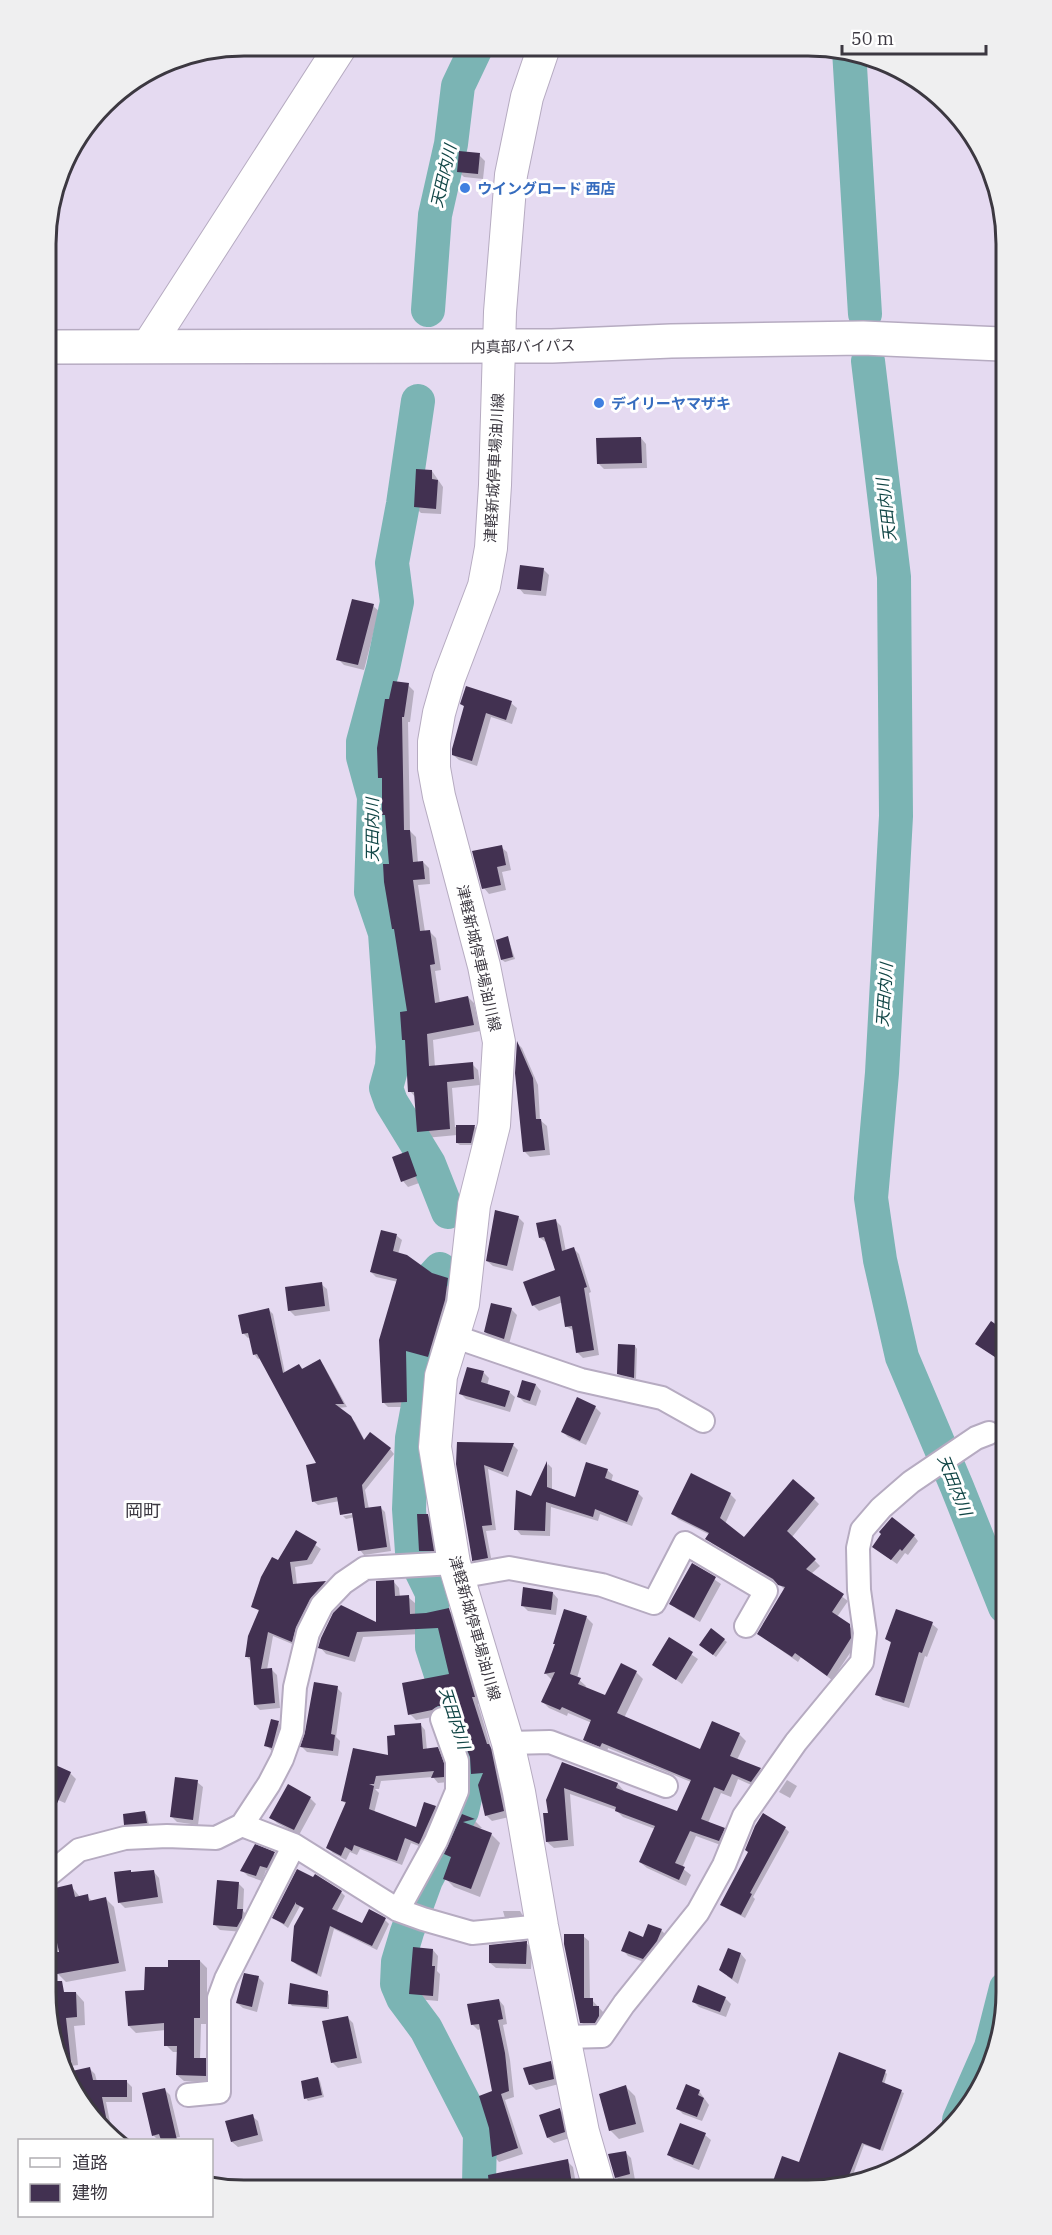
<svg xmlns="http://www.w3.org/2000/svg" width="1052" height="2235" font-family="'IBM Plex Serif','Noto Sans JP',serif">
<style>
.shadow{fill:#0003;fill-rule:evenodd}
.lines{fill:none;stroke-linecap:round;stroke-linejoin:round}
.river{stroke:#7bb4b4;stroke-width:34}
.building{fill:#423151}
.street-casing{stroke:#b6abc1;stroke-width:26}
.secondary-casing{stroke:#b6abc1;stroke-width:34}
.highway-casing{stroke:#b6abc1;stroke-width:36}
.street{stroke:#fff;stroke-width:22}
.secondary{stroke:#fff;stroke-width:32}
.highway{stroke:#fff;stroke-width:33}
.shop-dot{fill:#3f7fe0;stroke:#fff;stroke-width:2}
.labels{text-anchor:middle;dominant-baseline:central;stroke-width:6;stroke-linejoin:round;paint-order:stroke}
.shop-label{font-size:15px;font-weight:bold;fill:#366cbe;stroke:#fff;text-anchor:start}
.street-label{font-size:15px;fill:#3c3841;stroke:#fff}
.water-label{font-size:16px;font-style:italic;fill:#114646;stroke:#fff}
.quarter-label{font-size:18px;fill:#3c3841;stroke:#fff}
.rim{fill:none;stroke:#3c3841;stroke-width:3}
</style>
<rect width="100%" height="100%" fill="#e5daf1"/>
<path class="shadow" d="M479,155l6,6 -2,18 -19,-2 -5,-5z
M641,438l5,6 1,24 -43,1 -6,-6z
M432,471l11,16 -2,27 -20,-1 -6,-6z
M543,569l6,6 -3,21 -22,-2 -5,-6z
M373,606l6,5 -15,59 -20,-5 -6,-6z
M408,685l6,6 -4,31h-2l2,109 6,6 2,26 5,-1 6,6 1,16 -12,1 7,47h5l6,6 5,32 -6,1 5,32 28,-6 6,6 6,28 -47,9 2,27 37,-3 6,6 2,15 -28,3 3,39h20l2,2 -4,16h-13l-3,-2v-8l-32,3 -6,-7 -3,-33 -6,-7 -3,-49 -3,-3 4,-26 -21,-196 -3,-3v-32l-5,-5 11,-76z
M511,703l6,5 -5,16 -21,-7 -14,49 -18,-6 -6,-5 12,-47 -3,-4z
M501,847l6,5 4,18 -9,2 4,18 -17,4 -5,-6z
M508,938l7,21 -10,3 -3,-2z
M518,1044l4,4 16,37 2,35 7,6 3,29 -20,2 -5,-5z
M407,1153l6,5 9,24 -14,5 -5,-6z
M518,1217l6,6 -11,48 -20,-5 -6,-5z
M556,1221l5,5 5,26 8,-3 5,5 12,38 -2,1 10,62 -16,3 -6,-6 -3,-21 -8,-5 -3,-24 -24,9 -6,-6 24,-34 -10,-28 -7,-5z
M382,1231l15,5 5,4 -4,14 33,21 16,5 5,5 -19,76 -23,-6 1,52h-23l-5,-5 15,-120 -22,-5 -5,-5z
M321,1284l6,5 3,22 -35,5 -6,-6z
M511,1309l6,6 -8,29 -18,-6 -6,-6z
M269,1310l4,4 12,59 14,-8 5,5 16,-9 4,5 23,41 -9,1 17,14 10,19 25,8 4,5 -29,36 4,19 11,-2 5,5 6,39 -27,4 -4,-5 -5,-33 -9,2 -3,-3 17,-3 -1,-3 -16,3v3l-3,-15 -22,4 -5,-4 5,-37 -57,-106 -3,1 -4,-5 -4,-17 -2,1 -5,-5z
M635,1346l2,3 -1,30 -15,-3 -3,-3z
M468,1368l16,5 5,5 -2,8 22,6 6,5 -5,15 -44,-13 -5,-5z
M523,1382l13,3 5,6 -5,15 -12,-4 -6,-6z
M595,1407l6,6 -15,32 -18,-8 -5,-5z
M513,1445l5,5 -10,27 -20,-8 8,61 -10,1 6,32 -13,2 -5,-5 -16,-96z
M548,1464l4,4v22l24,9 31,-29 6,5 -2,7 27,11 5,5 -11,28 -32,-12 -2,7 -47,-14 -1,29 -29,-1 -5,-6z
M730,1494l6,6 -11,24 19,15 70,-40 5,5 -27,33 28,29 -9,8 37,27 -11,16 18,14 1,13 -24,36 -31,-23 -3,5 -40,-28 27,-44 -7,-7 -65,-39 -6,-5 3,-4 -32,-16 -5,-6z
M427,1515l6,6 6,35 -13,1 -6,-6z
M297,1532l24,17 -9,15 -17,3 2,18 29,-2 4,4 -33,59 -24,-10 -6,34h5l5,5 3,33 -20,2 -5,-5 -4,-44 -5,-5 14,-44 -7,-6z
M914,1536l4,5 -10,14 -3,-2 -8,11 -18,-13z
M693,1565l28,19 -21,38 -23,-13 -6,-5z
M393,1581l6,7 1,9h8l7,6v12l33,-6 6,7 27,87 -3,1 13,44 4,4 14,65 -17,4 -6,-6 -4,-36h-4l-6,-6 1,-28 -10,-34 -18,1 -7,4 -22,4 -6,-6 41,-39 -10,-42 -78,4 -8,25 -29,-8 -6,-7 2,-9 55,-13zM476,1772l15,1 -15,2z
M553,1593l5,6 -2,16 -28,-4 -6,-6z
M565,1611l22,7 6,6 -16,54 9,8 -1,2 21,9 30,-25 7,7 -19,39 77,33 38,-17 7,7 -9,19 23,9 7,7 -9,12 -20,-9 -7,18 -10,-4 -13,30 16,6 6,7 -4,11 -30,-11 -14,32 9,7 -5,11 -39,-18 -7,-6 15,-33 -32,-12 -7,-7 -46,-16 4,52 -20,2 -7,-6 2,-28 14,-50 55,20 6,7 -1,2 55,20 13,-31 -83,-34 -1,4 -16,-6 -7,-6 8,-17 -24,-10 -1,3 -18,-8 -6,-6 10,-21 -7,-7 10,-29z
M932,1624l6,5 -11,28 -2,-1 -16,52 -26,-8 -6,-6 15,-50 -5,-5z
M712,1630l15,12 -11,15 -13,-10z
M669,1639l29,20 -16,25 -28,-20z
M337,1688l5,5 -6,44 4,4 -2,15 -31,-4 -5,-5z
M278,1723l6,5 -7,24 -5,-1 -6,-6z
M420,1724l5,6 2,20 10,-1 6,5 5,16v12l-10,1 -5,-6 -52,4 -2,8h-4l4,4 -5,20 43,16 18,-22 6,6 -17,35 -13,-5 -9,22 -42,-16 -3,6 -7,-3 -4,8 -13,-7 -5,-5 19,-43 -4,-4 47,-44 6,-21z
M51,1765l19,8 6,6 -11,24 -14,-6z
M787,1780l10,6 -7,12 -11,-6z
M197,1782l6,5 -5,38 -21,-3 -6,-6z
M288,1786l22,12 6,6 -17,31 -22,-12 -6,-6z
M145,1812l2,3 2,10 -21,1 -2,-2z
M463,1816l11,4 8,8 -5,1 14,5 9,9 -20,54 -26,-10 -9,-9 7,-18 -6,-6z
M785,1828l4,4 -36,65 2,2 -10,19 -19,-10 -4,-4z
M274,1854l5,5 -6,14 -7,-3 -4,11 -14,-5 -6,-6z
M298,1871l43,21 4,4 -9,17 27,12 22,-5 4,4 -12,26 -43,-21 -13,48 -24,-12 -4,-4 12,-51 -5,-4 -12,22 -14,-10z
M154,1872l5,6 4,25 -38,5 -6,-6 13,-28z
M238,1883l6,6 -1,22 5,5 -5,16 -23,-2 -6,-6z
M71,1886l9,11 7,-1 6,6 13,-3 8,8 12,64 -60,11 -8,-8 3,-20 -6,-28 -4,-2v-37l6,2z
M503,1911h17l3,5 -18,2z
M661,1930l6,6 -18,28 -21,-8 -5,-6z
M583,1936l6,5 1,59h2l12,13v10l-17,5 -6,-6z
M526,1943l6,5 -1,21 -35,-1 -6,-5z
M433,1950l5,6 -1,15 3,3 -2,27 -22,-2 -5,-5z
M741,1954l5,6 -8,24 -11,-8z
M200,1961l7,7v56h-6l-1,36h5l7,7v16l-28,-2 -7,-6 2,-23h-6l-7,-7v-15l-30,3 -7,-7 16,-34 24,-23z
M258,1977l6,6 -7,29 -14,-4 -6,-5z
M76,1993l8,9 1,23 -11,1 4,39 -15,2 -10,-21 -1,-52z
M327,1993l2,2v14l-37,-3 -2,-3z
M725,1998l6,6 -5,13 -27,-10 -5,-5z
M499,2000l5,6 3,18 -4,1 7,35 4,37 -9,3 18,54 -24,8 -5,-6 -1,-64 -12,-63 -3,1 -6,-6z
M347,2017l6,6 9,40 -24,5 -5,-5z
M550,2063l6,5 3,16 -23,6 -6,-6z
M90,2069l5,5 2,8h30l5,5v15h-26l7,35h-3l-24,-27z
M885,2072l2,2 -3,11 20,8 -21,58 -19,-6 -14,38h-59l9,-19z
M318,2078l2,3 4,16 -16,4 -2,-3z
M626,2087l9,9 9,36 -25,7 -9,-9z
M165,2090l5,5 10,42 -22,3 -5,-5z
M699,2091l10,14 -7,16 -19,-7 -6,-6z
M559,2109l6,6 5,23 -16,5 -6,-5z
M252,2116l6,5 5,20 -25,6 -6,-5z
M705,2135l6,5 -12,30 -25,-10 -5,-5z
M625,2152l6,6 4,22 -13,2 -6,-5z
M567,2161l6,6 3,17 -79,1 -1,-10z"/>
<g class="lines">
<path class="river" d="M849,50l16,264
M428,310l7,-95 16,-71 7,-58 19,-40
M868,361l26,216 2,239 -14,257 -11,125 9,62 22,97 55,130 48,120
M418,401l-15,103 -11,59 5,39 -14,66 -20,74v15l11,40 -3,95 14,41 8,114 -1,19 -6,22 5,14 38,62 19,48
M440,1269l-18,20 -13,38 4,30 8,16 -1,22 -8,43 -3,71 3,43 20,41v54l36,111v27l-6,26 -36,69 -19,52 -9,30 -1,22 6,14 23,31 54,105 -1,51
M959,2120l32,-73 15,-59"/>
</g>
<path class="building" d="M459,151l21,2 -2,21 -21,-2z
M641,437l1,26 -45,1 -1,-26z
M416,469l16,1v9l6,1 -2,29 -22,-2z
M520,565l24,3 -3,23 -24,-2z
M352,599l22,5 -16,61 -22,-5z
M393,681l16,2 -5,34h-2l2,113h6l3,32 10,-1 2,18 -12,1 7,51 10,-1 5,34 -5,1 5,38 33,-7 6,29 -47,9 2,32 44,-4 1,17 -27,3 3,47 -33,3 -3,-40h-6l-3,-52h-3l-2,-28 7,-1 -13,-82h-2l-8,-47 -1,-18h6l-4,-49h-3v-37h-4l-1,-30 8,-49h4z
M466,686l46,15 -6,19 -20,-7 -14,48 -20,-6v-6l12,-43 -4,-2z
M502,845l4,20 -9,2 4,18 -19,4 -10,-38z
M508,936l5,21 -12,3 -5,-20z
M517,1041l16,37 3,41h5l4,31 -22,2 -8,-79z
M456,1125h19l-4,18h-15z
M408,1151l9,25 -16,6 -9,-25z
M495,1210l24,6 -12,50 -21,-5z
M556,1219l6,32 12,-4 13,40 -3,1 10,62 -18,3 -4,-27 -7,1 -5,-31 -28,10 -9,-24 32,-12 -11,-33 -5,1 -3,-15z
M381,1230l16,4 -4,17 14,4 25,18 16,5 -3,22 -17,57 -22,-6 1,51 -25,1 -3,-63 18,-61 -27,-7z
M322,1282l3,24 -37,5 -3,-24z
M491,1303l21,5 -8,31 -20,-7z
M269,1308l14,65 16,-9 3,5 18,-10 24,45h-9l16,12 13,24 6,-8 21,16 -29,37 3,23 16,-2 6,41 -29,4 -6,-38 -12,2 -3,-18 -25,5 -6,-37 10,-2 -59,-109 -4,1 -5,-22 -6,1 -4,-19z
M991,1321l13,9v33l-29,-19z
M618,1344l17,1 -1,33 -17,-4z
M467,1367l17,4 -3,11 29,9 -5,16 -46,-13z
M522,1380l14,4 -6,17 -13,-4z
M577,1397l19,9 -16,35 -19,-9z
M457,1442l57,1 -11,29 -19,-7 8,60 -10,1 6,32 -16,3v-2l-16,-95z
M547,1461v26l28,10 11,-35 22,7 -3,9 34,13 -12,31 -32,-13 -2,8 -47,-15 -1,29 -31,-1 2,-40 15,6z
M691,1473l40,20 -11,25 24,19 49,-58 22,19 -28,33 29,28 -10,10 38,25 -12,18 18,12 1,14 -24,38 -32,-23 -3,4 -35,-23 28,-47 -7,-2 -5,-6 -68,-40 4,-6 -38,-19z
M417,1514h11l6,37h-15z
M892,1517l23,18 -13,16 -2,-2 -9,11 -19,-13 9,-13 -2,-2z
M296,1530l21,12 -10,18 -17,2 3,22 33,-3 -16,18 -14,28 -4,15 -24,-10 -7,37 11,-1 3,35 -21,2 -4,-48h-5l3,-21 11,-26 -8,-3 10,-30 11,-20 6,3z
M692,1563l24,14 -22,41 -25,-14z
M394,1580l1,16 14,-1 1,19 16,-1 23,-5 26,89h-3l15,47h2l2,4 13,63 -19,5 -7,-31 5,-12 -12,1 -1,-17 -5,-12 6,-1 -12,-39 -11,2 -10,-1 -6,4 -24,5 -6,-32 47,-9 -11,-46 -81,4 -8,25 -31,-9 3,-10 12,-25 8,-8 35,17v-41z
M523,1587l30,5 -2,18 -30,-4z
M564,1609l23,7 -17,58 11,4 -3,6 27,11 16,-32 16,8 -20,42 83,36 12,-28 28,12 -10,23 31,12 -10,14 -19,-8 -8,17 -10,-4 -13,32 24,9 -6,13 -29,-10 -15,32 10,4 -6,13 -40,-18 16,-36 -40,-15 1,-4 -52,-19 4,52 -22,2 -3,-29h5l-2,-13 16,-38 56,21 -2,5 61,23 14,-31 -89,-37 -2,4 -17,-7 8,-20 -29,-13 -2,3 -19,-8 14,-30 -11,2 11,-30h-2z
M896,1609l37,13 -11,31 -3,-1 -15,51 -29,-8 16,-53 -6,-3z
M711,1628l14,11 -12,16 -14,-10z
M669,1637l24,15 -17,28 -24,-15z
M314,1682l24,4 -7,48 4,1 -2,16 -33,-4 5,-15z
M271,1719l8,2 -7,27 -8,-2z
M421,1723l2,26 15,-2 6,16v14l-13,1 3,-7 -58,5 -2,8h-5l5,2 -5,23 47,18 8,-25 12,4 -17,38 -14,-6 -8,23 -43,-16 -2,6 -7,-4 -4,9 -15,-8 20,-46 -5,-1 12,-53 35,7 -1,-19 8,-1 -1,-10z
M51,1763l20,9 -20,45z
M175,1777l23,3 -5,40 -23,-3z
M288,1784l23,13 -17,33 -25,-12z
M145,1811l2,12 -23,2 -1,-11z
M763,1813l23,14 -36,66 2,1 -11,21 -21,-10 28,-53 -3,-2 10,-24z
M462,1814l13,5 -12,3 29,11 -21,56 -28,-10 8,-22 -7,-3z
M255,1844l20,8 -8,16 -7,-2 -4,10 -16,-5z
M297,1869l16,8 2,-3 27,17 -10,18 30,14 7,-14 17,9 -14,28 -42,-20 -13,48 -26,-13 3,-35 10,-18 -8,-4v-2l-12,22 -12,-6z
M131,1870v2l23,-2 4,27 -40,6 -4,-31z
M217,1880l22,2 -2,27h6l-1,9 -5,9 -24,-2z
M72,1884l3,13 13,-3 1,7 17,-4 13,66 -62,11 -1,-22h3l-8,-37v-20l5,-1 -1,-6z
M648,1924l14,5 -5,12 -14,18 -22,-8 8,-20 14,6z
M564,1934h20v64h9v8h6v10l-4,7h-15l-16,-79z
M527,1941l-1,23 -37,-1v-18z
M413,1947l20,2 -1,17h3l-2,30 -24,-2z
M728,1948l13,5 -9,26 -13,-9z
M168,1960h32v58h-6v40h12v18l-30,-1 1,-29h-13v-23l-36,3 -3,-35 19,-1 1,-23h23z
M244,1973l15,3 -7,31 -16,-4z
M52,1981h10l2,11h12l1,25 -11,1 6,53 18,-4 3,13h34v17h-25l8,40 -32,-35 -26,-59z
M290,1983l38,8 -1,16 -39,-3z
M698,1985l28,12 -6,15 -28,-10z
M499,1999l4,20 -5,1 7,33 4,38 -8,3 17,54 -26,9 -3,-29 -10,-32 13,-5 -13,-67 -8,1 -4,-21z
M348,2016l9,42 -26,5 -9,-42z
M839,2052l47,18 -4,12 20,8 -22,60 -18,-7 -16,40 -74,1 10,-28 17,6z
M551,2061l3,18 -25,6 -6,-17z
M318,2077l4,18 -18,4 -3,-18z
M686,2084l14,6 -2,5 6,3 -7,19 -21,-8z
M626,2085l10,39 -27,7 -10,-37z
M165,2088l12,52h-16l-2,-6 -7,2 -10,-43z
M560,2108l5,24 -18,6 -8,-23z
M253,2114l5,21 -27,7 -6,-21z
M680,2123l26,10 -13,32 -26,-10z
M626,2151l4,23 -15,4 -7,-24z
M568,2159l4,25 -27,1 -1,-5 -55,5 -1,-10z"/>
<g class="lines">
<g class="street-casing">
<path id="street" d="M453,1336l128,44 81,18 41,23
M458,1577l51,-9 93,17 52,18 31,-60 81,48 -20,35
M508,1743l42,-1 116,44
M242,1825l52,20 104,65 38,-69 21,-50v-30l-15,-42
M51,1873l28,-23 46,-12 42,-2 49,2 26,-13 27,-41 13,-25 10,-28 3,-44 13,-54 14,-28 21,-22 22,-15 89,-5
M398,1910l25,9 49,14 70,-7
M565,2037l37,-1 22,-32 74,-92 26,-47 20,-49 52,-74 66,-80 3,-29 -6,-43 -1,-42 4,-18 19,-22 30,-26 65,-44 13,-5
M188,2095l31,-3v-94l7,-19 68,-134"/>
</g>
<g class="secondary-casing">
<path id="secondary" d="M544,47l-17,50 -16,78 -11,137 -5,173 -4,63 -7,38 -35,92 -10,35 -5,29v26l5,28 45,170 15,76 -5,83 -20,80 -11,99 -22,72 -6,71 19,116 54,180 11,49 23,134 41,206 15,52
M148,346l193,-300"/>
</g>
<g class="highway-casing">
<path id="highway" d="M46,347l506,-1 119,-5 192,-3 138,6"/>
</g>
<use href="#street" class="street"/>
<use href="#secondary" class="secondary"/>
<use href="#highway" class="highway"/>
</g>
<g class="shop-dot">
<circle cx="465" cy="188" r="6"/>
<circle cx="599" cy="403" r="6"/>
</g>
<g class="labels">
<g class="shop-label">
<text x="477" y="188">ウイングロード 西店</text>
<text x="611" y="403">デイリーヤマザキ</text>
</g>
<g class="street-label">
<text transform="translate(523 346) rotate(-1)">内真部バイパス</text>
<text transform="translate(494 468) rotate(-87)">津軽新城停車場油川線</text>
<text transform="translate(479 958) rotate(77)">津軽新城停車場油川線</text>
<text transform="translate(475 1628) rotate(74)">津軽新城停車場油川線</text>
</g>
<g class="water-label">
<text transform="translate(443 176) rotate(-77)">天田内川</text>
<text transform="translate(886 510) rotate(-97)">天田内川</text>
<text transform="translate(372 830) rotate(-90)">天田内川</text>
<text transform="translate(884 995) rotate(-86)">天田内川</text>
<text transform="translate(955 1485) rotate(68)">天田内川</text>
<text transform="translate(455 1718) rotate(72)">天田内川</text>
</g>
<g class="quarter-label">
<text x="143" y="1510">岡町</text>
</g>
</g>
<path d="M0 0H1052V2235H0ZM244 56H808A188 188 0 0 1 996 244V1992A188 188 0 0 1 808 2180H244A188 188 0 0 1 56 1992V244A188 188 0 0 1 244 56Z" fill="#efeff0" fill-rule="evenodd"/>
<path class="rim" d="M244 56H808A188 188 0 0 1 996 244V1992A188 188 0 0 1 808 2180H244A188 188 0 0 1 56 1992V244A188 188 0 0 1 244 56Z"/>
<rect x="18" y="2139" width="195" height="78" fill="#ffffff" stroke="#b1afb3" stroke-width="1.5"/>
<rect x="30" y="2158" width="30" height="9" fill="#ffffff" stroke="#b1afb3" stroke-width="1.5"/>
<text x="72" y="2169" font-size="18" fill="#3c3841">道路</text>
<rect x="30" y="2184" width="30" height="18" fill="#423151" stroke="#b1afb3" stroke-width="1.5"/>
<text x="72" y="2199" font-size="18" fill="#3c3841">建物</text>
<path d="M842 45v9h144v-9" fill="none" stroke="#3c3841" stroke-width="3"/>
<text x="851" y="45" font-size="18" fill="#3c3841" stroke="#ffffff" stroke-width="4.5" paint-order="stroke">50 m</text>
</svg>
